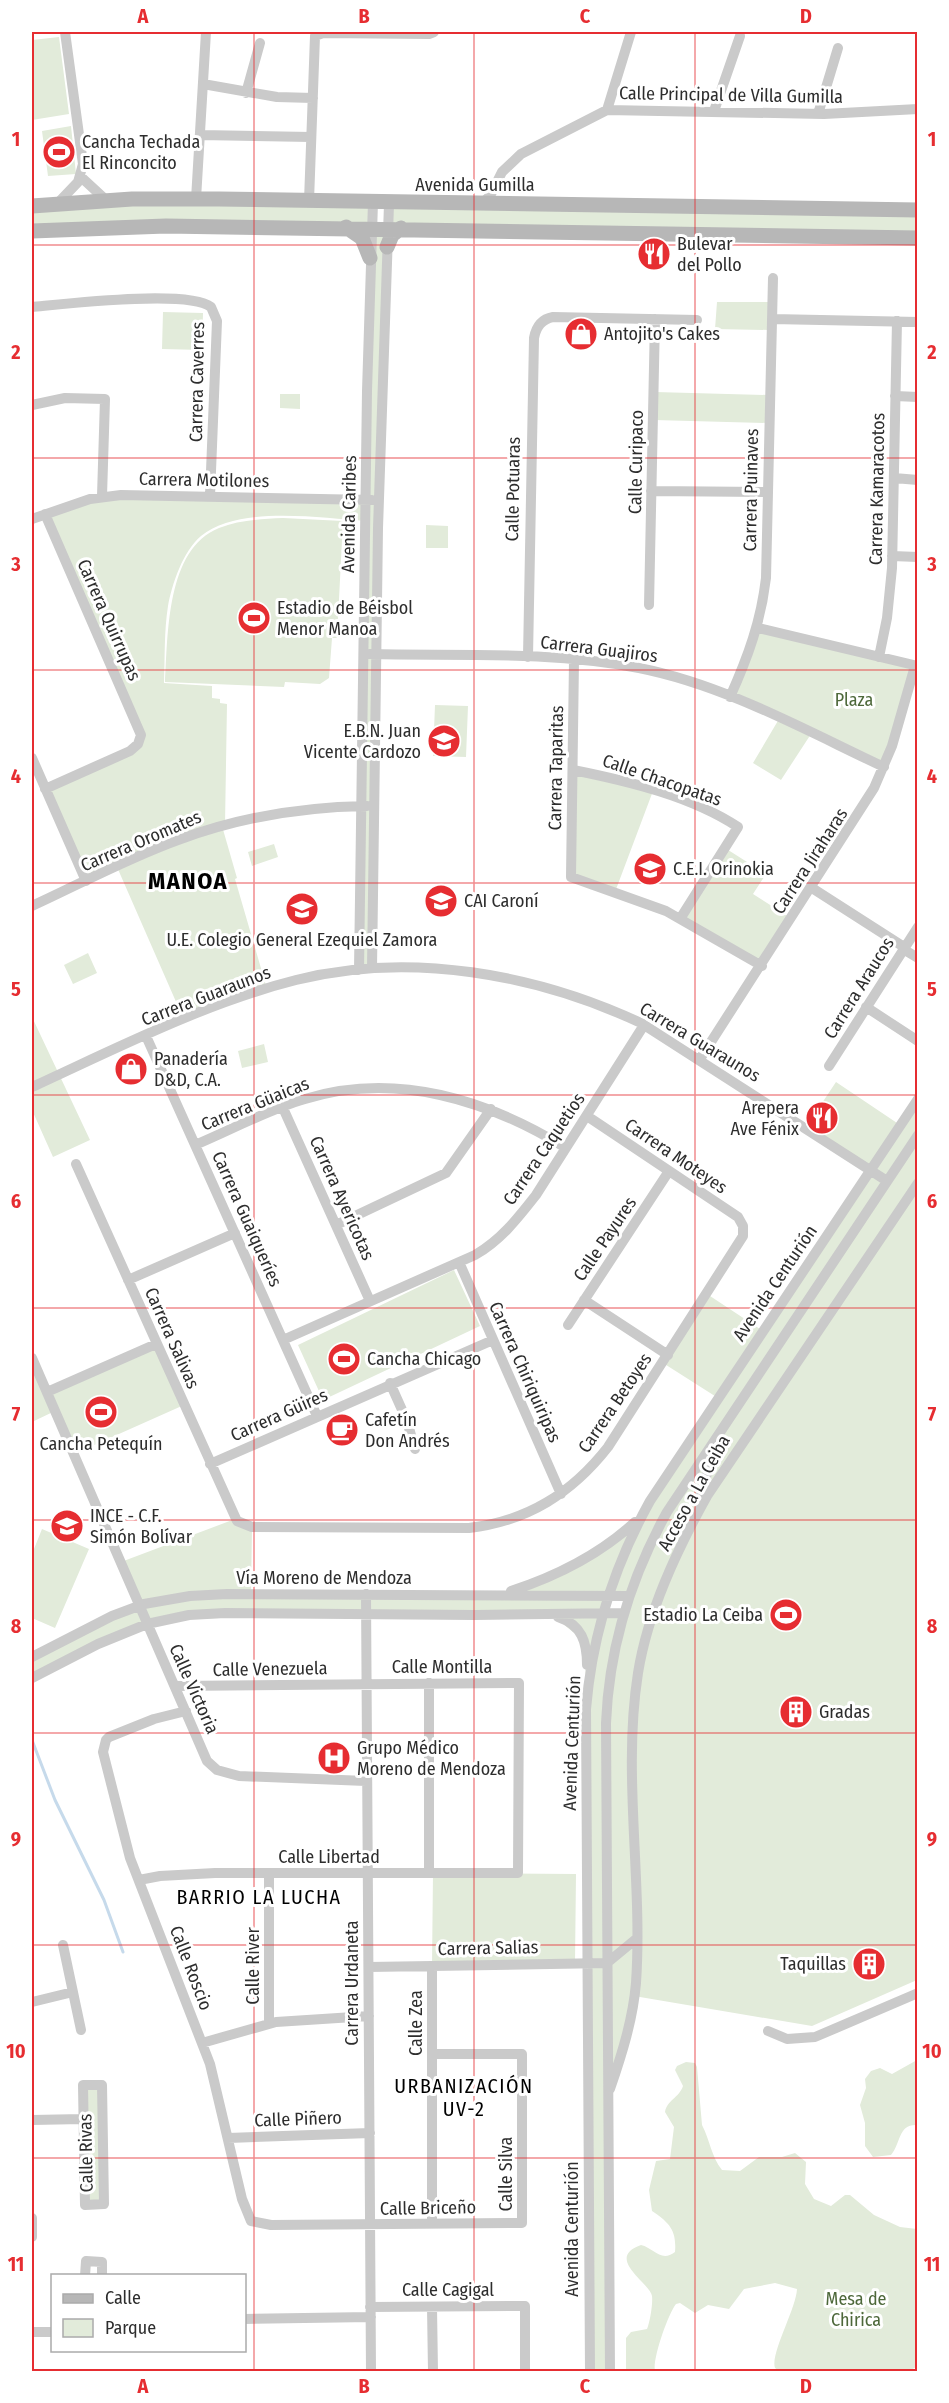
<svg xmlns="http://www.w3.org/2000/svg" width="949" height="2403" font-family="'Fira Sans Condensed',sans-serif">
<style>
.green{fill:#e2ebda;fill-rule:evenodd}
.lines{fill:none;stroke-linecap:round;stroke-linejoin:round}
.stream{stroke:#c6daeb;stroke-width:3}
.street{stroke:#cacaca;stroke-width:10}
.secondary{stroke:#b7b7b7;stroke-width:15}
.grid{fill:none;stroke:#e62d31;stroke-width:1.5;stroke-opacity:0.55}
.labels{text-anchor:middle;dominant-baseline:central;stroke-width:6;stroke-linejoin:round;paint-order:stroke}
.street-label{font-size:18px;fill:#2d2d2d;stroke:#fff}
.poi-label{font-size:18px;fill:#2d2d2d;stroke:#fff;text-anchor:start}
.park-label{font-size:18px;fill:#4d683a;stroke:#fff}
.neighbourhood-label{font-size:20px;letter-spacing:1.5px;fill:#000;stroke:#fff}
.district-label{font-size:24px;font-weight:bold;letter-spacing:1.5px;fill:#000;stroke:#fff}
.neatline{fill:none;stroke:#e62d31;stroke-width:2}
.grid-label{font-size:20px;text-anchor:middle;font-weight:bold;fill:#e62d31}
</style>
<rect width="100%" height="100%" fill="#fff"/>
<path class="green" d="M59,37l10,77 -37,6v-80z
M71,126l5,48 -28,2 -6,-45z
M106,204l264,1 -1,22 -337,4v-22z
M390,205l528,7 -1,26 -528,-11z
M371,228h17l-16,740 -13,2 7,-449c-47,-3 -126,-16 -165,15 -18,15 -29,48 -33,70 -4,25 -3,52 -4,77l48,3v12l8,1v4l7,1 -2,121 -3,1 15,52 -2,1 32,110 -83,31 -67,-153 -31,14 -41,-92 85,-38 10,-12 -95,-225 45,-15h276z
M717,302h55l-1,28 -56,-1z
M163,312l40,1 -1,37 -40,-1z
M655,392l113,3v28l-114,-3z
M280,394h20v15l-20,-1z
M283,518l60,3 -6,117h-5l-3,40 -9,6 -35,-2 -1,5 -119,-5c3,-47 1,-133 54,-154 20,-8 42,-9 64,-10z
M426,525l22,1v22h-22z
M758,628l157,38 -31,101 -154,-70z
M435,705l33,1 -2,51 -33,-1z
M779,719l32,15 -30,46 -28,-17z
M573,770l80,21 -38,101 -44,-15z
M274,844l4,13 -26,9 -4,-14z
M725,848l41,26 -13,20 39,25 -30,47 -82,-47z
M88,953l9,20 -24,11 -9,-19z
M32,1017l58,123 -37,17 -21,-47z
M264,1044l4,18 -26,6 -4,-17z
M836,1082l64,43 17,-26v881l-105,46 -178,-30 -26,98 2,277h-20l-3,-673 -3,-57 -32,-26 -218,-1 -174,6 -128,58v-21l107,-51 -18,-44 114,-43 17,8 -1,66 250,2 51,-18 90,-61 76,-118 -55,-35 44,-69 56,37 107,-162 -64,-42zM608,1596h20l-5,17h-20z
M454,1270l26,56 -157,74 -25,-55z
M156,1344l28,61 -110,49 -19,-43 -23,11v-64l15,33z
M42,1529l47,20 -34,79 -23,-10v-64z
M433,1873l143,1 -1,89 -143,3z
M917,2060v65c-19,-1 -16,18 -26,30l-18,2 -8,-11v-23l-5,-18 6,-17 -1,-9 6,-8 9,-3 12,6z
M686,2062l9,1 2,4 5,58c8,15 9,31 20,45l18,1 19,-14h23l13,-4 11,9 -1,22 9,15 17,7 14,-11h5l24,20 26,12 17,2 -1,138 -9,5 -128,-1 -4,-3c-5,-14 21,-59 22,-79l-22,-6 -31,6 -15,20 -21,-4 -13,8 -15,-10 -4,1c-8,10 -24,56 -21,67h-29v-33l5,-6 16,-3c3,-7 6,-26 5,-33 -2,-13 -48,-38 -11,-51 13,3 20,18 34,7 2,-23 -7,-30 -23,-41l-3,-21 7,-29 14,-2 4,-32 -9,-15c2,-12 14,-14 18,-26l-8,-16 2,-4z
M83,2085h19l2,119 -19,1z"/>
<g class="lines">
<path class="stream" d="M32,1740l23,60 49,100 19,52"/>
<path class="street" d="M203,84l74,13 36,1
M246,93l14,-50
M607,110l24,-78
M714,111l26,-75
M818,114l20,-66
M200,135l111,2
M81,177l26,24
M196,199l10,-167
M309,201l6,-165 8,-3 106,1 5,-2
M57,204l21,-22 5,-18 -18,-132
M480,205l10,-9 12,-24 19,-18 86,-44 217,4 94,-5
M32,307c32,-3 156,-18 179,0l6,14 -7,175
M772,319l146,3
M895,396l23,1
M32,405l33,-7 40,1 -3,97
M894,478l24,2
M651,491l117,1
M45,514l96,221 -3,9 -8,7 -85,38
M32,519l58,-20 31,-4 251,5
M892,556l26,1
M649,605l6,-286
M758,628l160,38
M370,654c89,2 180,-3 269,14 86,17 166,62 245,99
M528,657l6,-319c2,-11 8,-19 19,-21l144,3
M879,657l8,-39 5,-50 5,-247
M574,660l-3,217 95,34 96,55
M730,697c18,-40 31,-76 36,-119l7,-300
M32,758l54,123
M573,770c55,11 118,26 165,57l-58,92
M812,888l92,59
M32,906c48,-22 96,-48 146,-66 61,-23 124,-33 189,-34
M903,949l15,9
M372,968l6,-440 11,-324
M359,970l8,-579 6,-189
M866,1007l52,34
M146,1036l171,380
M700,1059l174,-271 18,-42 23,-80
M829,1066l89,-139
M32,1087c85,-39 173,-84 264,-107 114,-29 240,-6 345,43l246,158
M283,1108l87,193
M195,1145c36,-15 72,-35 110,-46 91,-28 183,1 261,49
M76,1164l161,357 15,6 217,1c59,-7 103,-35 139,-81l135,-211v-10l-5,-9 -151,-101
M336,1225l110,-52 45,-64
M459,1262l102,232
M128,1280l107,-47
M584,1300l84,55
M568,1325l101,-154
M283,1340l192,-85c26,-15 43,-37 61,-60l108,-170
M32,1358l175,403 10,9 22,6 127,5
M390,1383l17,38 8,28
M47,1392l109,-48
M210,1464l283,-124
M699,1502l16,-57
M511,1591c46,-15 88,-36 124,-69
M366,1594l5,778
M558,1617c24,8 29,25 29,48
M32,1657l80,-41 32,-12 46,-8 37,-2 401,2
M32,1678l66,-34 49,-20 42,-9 36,-2 250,2 148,-2
M429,1683v190
M186,1711l-32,8 -45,18 -3,3 -3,12 27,106 80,206 32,135 9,22 20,4 251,-2v-169h-90
M139,1880l21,-4 55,-3h303l1,-190 -344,3
M63,1945l18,85
M607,1963l29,-24
M432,1966v258
M369,1967l238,-4
M32,2002l41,-10
M269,2023v-150
M768,2031l19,8 28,-2 103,-44
M202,2043l74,-21 93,-6
M83,2085h19l2,119 -19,1z
M610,2089c12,-35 23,-70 26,-106 7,-103 -14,-208 2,-310 10,-62 39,-123 69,-177l211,-313
M32,2120l51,-1
M228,2138l142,-5
M32,2218v19
M85,2276l1,-15 16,1v14
M370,2307l155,-1v66
M432,2307l1,65
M244,2319l127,-2
M32,2332h20
M590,2372l-4,-663c6,-73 28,-143 64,-208l268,-402
M610,2372l-4,-649c3,-76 24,-144 61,-211l251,-377"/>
<path class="secondary" d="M32,206l100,-7h87l699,11
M346,227l16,11 8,20
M32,231l134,-5 752,12
M387,247l5,-12 9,-7"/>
</g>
<path class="grid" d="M254,32v2340M474,32v2340M695,32v2340M32,245h886M32,458h886M32,670h886M32,883h886M32,1095h886M32,1308h886M32,1520h886M32,1733h886M32,1945h886M32,2158h886"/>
<defs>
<g id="stadium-disc" transform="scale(1.725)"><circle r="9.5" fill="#e62d31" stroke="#fff"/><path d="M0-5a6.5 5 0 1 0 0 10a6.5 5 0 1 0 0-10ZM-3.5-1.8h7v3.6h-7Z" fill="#fff"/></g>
<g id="restaurant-disc" transform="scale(1.725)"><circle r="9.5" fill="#e62d31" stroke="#fff"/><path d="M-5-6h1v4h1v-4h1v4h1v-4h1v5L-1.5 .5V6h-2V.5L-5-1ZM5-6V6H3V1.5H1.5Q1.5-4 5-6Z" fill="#fff"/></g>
<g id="shop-disc" transform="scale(1.725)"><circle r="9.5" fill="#e62d31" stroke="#fff"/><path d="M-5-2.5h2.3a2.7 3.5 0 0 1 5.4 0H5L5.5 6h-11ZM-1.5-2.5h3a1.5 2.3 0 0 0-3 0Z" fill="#fff"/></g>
<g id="school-disc" transform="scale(1.725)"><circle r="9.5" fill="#e62d31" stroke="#fff"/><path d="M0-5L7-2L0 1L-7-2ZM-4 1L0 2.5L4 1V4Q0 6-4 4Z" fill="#fff"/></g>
<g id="university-disc" transform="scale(1.725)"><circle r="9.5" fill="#e62d31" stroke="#fff"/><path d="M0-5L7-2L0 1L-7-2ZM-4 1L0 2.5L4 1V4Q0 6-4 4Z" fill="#fff"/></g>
<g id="cafe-disc" transform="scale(1.725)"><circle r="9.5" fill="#e62d31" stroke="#fff"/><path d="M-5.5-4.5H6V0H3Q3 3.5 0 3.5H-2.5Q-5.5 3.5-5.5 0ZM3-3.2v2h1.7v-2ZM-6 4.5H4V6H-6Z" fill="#fff"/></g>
<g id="building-disc" transform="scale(1.725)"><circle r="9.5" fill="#e62d31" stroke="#fff"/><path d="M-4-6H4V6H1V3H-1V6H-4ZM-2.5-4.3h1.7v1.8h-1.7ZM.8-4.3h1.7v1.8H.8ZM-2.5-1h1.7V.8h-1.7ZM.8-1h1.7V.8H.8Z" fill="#fff"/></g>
<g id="hospital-disc" transform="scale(1.725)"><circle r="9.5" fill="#e62d31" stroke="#fff"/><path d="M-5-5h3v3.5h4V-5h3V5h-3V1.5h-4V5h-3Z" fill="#fff"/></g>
</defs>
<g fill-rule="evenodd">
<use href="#stadium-disc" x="59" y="152"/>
<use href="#restaurant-disc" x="654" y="254"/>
<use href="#shop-disc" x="581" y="334"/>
<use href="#stadium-disc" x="254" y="618"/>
<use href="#school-disc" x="444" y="741"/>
<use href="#school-disc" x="650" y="869"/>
<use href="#university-disc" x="441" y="901"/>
<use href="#school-disc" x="302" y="909"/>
<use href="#shop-disc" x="131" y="1069"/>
<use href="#restaurant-disc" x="822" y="1118"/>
<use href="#stadium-disc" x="344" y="1359"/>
<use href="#stadium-disc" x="101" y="1412"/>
<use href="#cafe-disc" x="342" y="1430"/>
<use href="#university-disc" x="67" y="1526"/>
<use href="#stadium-disc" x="786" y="1615"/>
<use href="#building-disc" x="796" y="1712"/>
<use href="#hospital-disc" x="334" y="1758"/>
<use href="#building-disc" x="869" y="1964"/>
</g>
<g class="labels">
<g class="street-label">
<text transform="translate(731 95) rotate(1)">Calle Principal de Villa Gumilla</text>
<text x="475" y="185">Avenida Gumilla</text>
<text transform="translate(197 382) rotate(-89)">Carrera Caverres</text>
<text transform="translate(636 462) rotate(-89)">Calle Curipaco</text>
<text transform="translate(204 480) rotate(1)">Carrera Motilones</text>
<text transform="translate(513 489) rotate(-89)">Calle Potuaras</text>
<text transform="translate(877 489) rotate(-89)">Carrera Kamaracotos</text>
<text transform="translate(751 490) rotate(-89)">Carrera Puinaves</text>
<text transform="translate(349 514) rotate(-89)">Avenida Caribes</text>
<text transform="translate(109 620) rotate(66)">Carrera Quirrupas</text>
<text transform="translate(599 649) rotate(7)">Carrera Guajiros</text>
<text transform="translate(556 768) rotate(-89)">Carrera Taparitas</text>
<text transform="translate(662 780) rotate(19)">Calle Chacopatas</text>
<text transform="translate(141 841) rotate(-23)">Carrera Oromates</text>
<text transform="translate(810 861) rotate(-57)">Carrera Jiraharas</text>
<text transform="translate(859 988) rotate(-58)">Carrera Araucos</text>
<text transform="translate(206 996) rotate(-21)">Carrera Guaraunos</text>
<text transform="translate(700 1042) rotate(31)">Carrera Guaraunos</text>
<text transform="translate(255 1104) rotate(-22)">Carrera Güaicas</text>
<text transform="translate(544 1149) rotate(-56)">Carrera Caquetios</text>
<text transform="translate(676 1156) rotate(34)">Carrera Moteyes</text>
<text transform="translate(342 1198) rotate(66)">Carrera Ayericotas</text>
<text transform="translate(247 1219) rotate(66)">Carrera Guaiqueríes</text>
<text transform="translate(605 1239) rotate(-56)">Calle Payures</text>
<text transform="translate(775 1283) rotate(-56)">Avenida Centurión</text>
<text transform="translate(172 1338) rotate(66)">Carrera Salivas</text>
<text transform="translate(525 1372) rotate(66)">Carrera Chiriquiripas</text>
<text transform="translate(615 1403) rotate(-56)">Carrera Betoyes</text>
<text transform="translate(279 1415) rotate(-24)">Carrera Güires</text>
<text transform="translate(694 1493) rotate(-61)">Acceso a La Ceiba</text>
<text x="324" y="1578">Vía Moreno de Mendoza</text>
<text x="442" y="1667">Calle Montilla</text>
<text transform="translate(270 1669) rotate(-1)">Calle Venezuela</text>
<text transform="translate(194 1689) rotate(66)">Calle Victoria</text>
<text transform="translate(572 1743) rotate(-88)">Avenida Centurión</text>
<text x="329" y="1857">Calle Libertad</text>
<text transform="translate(488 1948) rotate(-1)">Carrera Salias</text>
<text transform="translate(253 1966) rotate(-90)">Calle River</text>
<text transform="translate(191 1968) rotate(69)">Calle Roscio</text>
<text transform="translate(352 1983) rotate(-90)">Carrera Urdaneta</text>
<text transform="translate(416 2023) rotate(-90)">Calle Zea</text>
<text transform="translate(298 2119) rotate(-2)">Calle Piñero</text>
<text transform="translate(86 2153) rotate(-91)">Calle Rivas</text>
<text transform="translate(506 2174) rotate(-90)">Calle Silva</text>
<text transform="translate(428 2208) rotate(-1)">Calle Briceño</text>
<text transform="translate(572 2229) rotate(-90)">Avenida Centurión</text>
<text x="448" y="2290">Calle Cagigal</text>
</g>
<g class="poi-label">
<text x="82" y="142">Cancha Techada<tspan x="82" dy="21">El Rinconcito</tspan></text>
<text x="677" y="244">Bulevar<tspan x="677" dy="21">del Pollo</tspan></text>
<text x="604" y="334">Antojito's Cakes</text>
<text x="277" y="608">Estadio de Béisbol<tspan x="277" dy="21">Menor Manoa</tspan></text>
<text x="421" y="731" text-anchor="end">E.B.N. Juan<tspan x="421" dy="21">Vicente Cardozo</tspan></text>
<text x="673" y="869">C.E.I. Orinokia</text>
<text x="464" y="901">CAI Caroní</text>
<text x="302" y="940" text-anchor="middle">U.E. Colegio General Ezequiel Zamora</text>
<text x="154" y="1059">Panadería<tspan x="154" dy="21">D&amp;D, C.A.</tspan></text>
<text x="799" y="1108" text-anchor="end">Arepera<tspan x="799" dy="21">Ave Fénix</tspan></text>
<text x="367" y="1359">Cancha Chicago</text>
<text x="365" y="1420">Cafetín<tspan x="365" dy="21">Don Andrés</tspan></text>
<text x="101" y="1444" text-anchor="middle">Cancha Petequín</text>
<text x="90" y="1516">INCE - C.F.<tspan x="90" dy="21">Simón Bolívar</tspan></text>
<text x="763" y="1615" text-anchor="end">Estadio La Ceiba</text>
<text x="819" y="1712">Gradas</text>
<text x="357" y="1748">Grupo Médico<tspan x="357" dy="21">Moreno de Mendoza</tspan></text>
<text x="846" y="1964" text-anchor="end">Taquillas</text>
</g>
<g class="park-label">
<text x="854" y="700">Plaza</text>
<text x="856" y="2299">Mesa de<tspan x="856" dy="21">Chirica</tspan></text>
</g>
<g class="neighbourhood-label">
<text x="259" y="1897">BARRIO LA LUCHA</text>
<text x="464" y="2086">URBANIZACIÓN<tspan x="464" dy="23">UV-2</tspan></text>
</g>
<g class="district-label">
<text x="188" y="881">MANOA</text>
</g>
</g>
<rect width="949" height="2403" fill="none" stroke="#ffffff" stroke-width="66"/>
<rect x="51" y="2274" width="195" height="78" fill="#ffffff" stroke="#ababab" stroke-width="1.5"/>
<rect x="63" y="2294" width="30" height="9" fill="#b7b7b7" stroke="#ababab" stroke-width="1.5"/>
<text x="105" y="2304" font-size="18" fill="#2d2d2d">Calle</text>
<rect x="63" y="2319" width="30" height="18" fill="#e2ebda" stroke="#ababab" stroke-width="1.5"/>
<text x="105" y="2334" font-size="18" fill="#2d2d2d">Parque</text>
<rect x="33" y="33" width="883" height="2337" class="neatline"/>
<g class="grid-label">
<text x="143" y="23">A</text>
<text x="364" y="23">B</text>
<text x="585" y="23">C</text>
<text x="806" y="23">D</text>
<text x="16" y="146">1</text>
<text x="932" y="146">1</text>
<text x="16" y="359">2</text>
<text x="932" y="359">2</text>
<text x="16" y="571">3</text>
<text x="932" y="571">3</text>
<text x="16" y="783">4</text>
<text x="932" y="783">4</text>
<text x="16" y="996">5</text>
<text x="932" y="996">5</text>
<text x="16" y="1208">6</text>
<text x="932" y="1208">6</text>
<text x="16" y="1421">7</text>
<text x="932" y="1421">7</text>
<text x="16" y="1633">8</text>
<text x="932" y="1633">8</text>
<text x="16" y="1846">9</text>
<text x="932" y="1846">9</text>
<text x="16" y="2058">10</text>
<text x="932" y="2058">10</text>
<text x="16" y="2271">11</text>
<text x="932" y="2271">11</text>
<text x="143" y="2393">A</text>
<text x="364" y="2393">B</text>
<text x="585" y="2393">C</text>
<text x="806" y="2393">D</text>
</g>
</svg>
